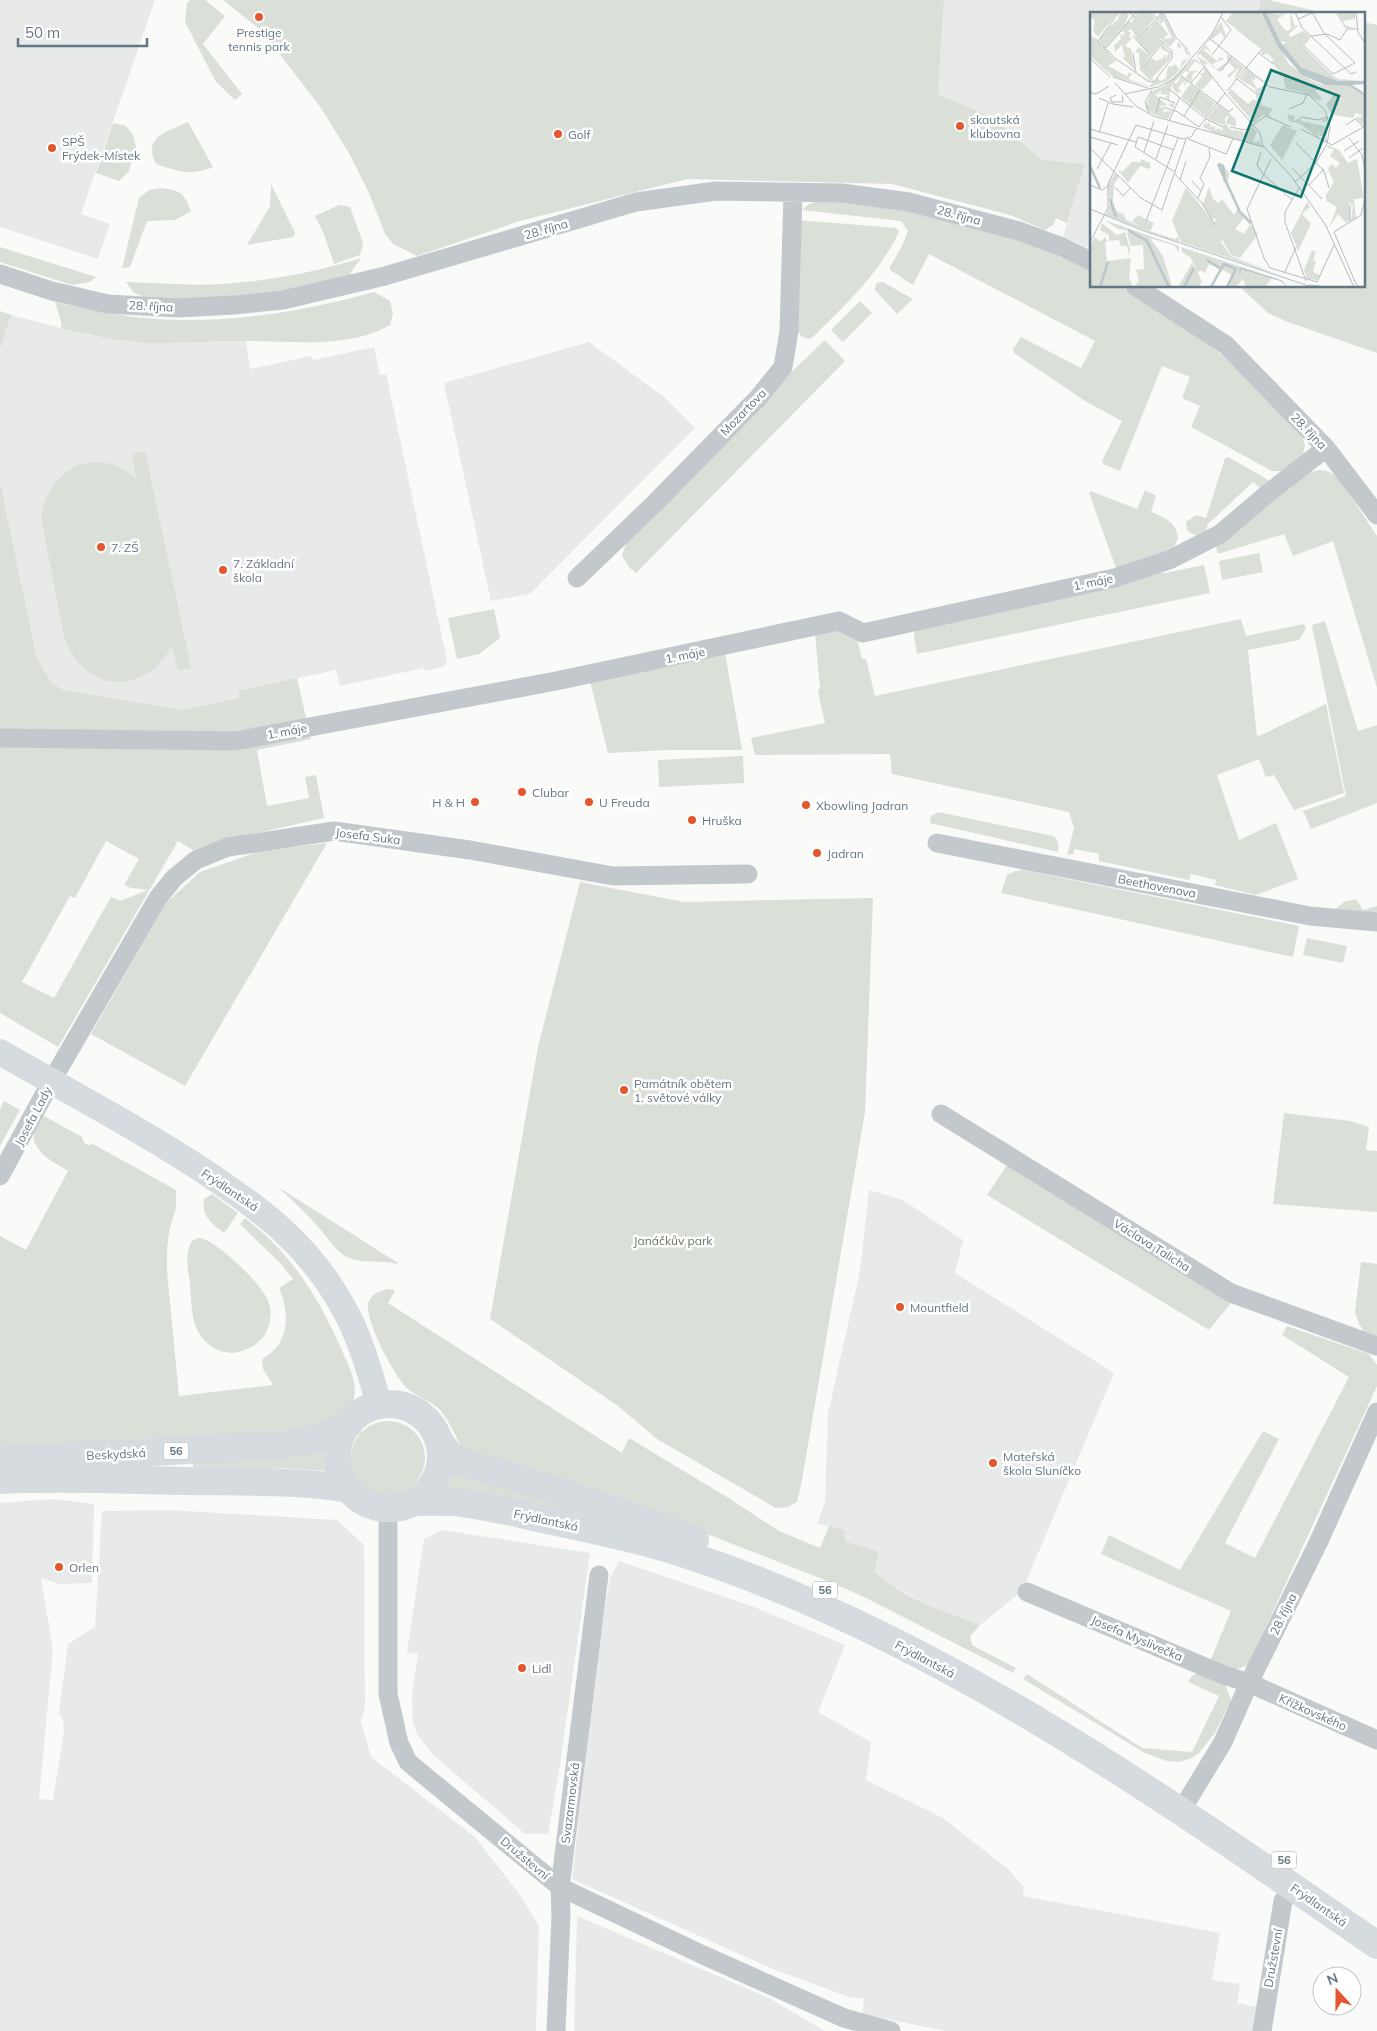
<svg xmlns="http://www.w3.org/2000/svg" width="1377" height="2031" font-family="Mulish,sans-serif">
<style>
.built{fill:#e8e9e9}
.green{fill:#dadfd7;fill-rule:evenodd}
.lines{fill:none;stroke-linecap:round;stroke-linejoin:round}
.street{stroke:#c3c8cc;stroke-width:19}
.secondary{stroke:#d6dbdf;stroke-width:26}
.primary{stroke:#d6dbdf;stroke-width:28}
.poi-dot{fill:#e4572e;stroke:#fff;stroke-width:2}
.labels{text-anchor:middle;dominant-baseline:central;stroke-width:5;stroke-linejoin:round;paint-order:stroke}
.shield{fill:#fff;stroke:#939fa8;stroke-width:1}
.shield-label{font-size:11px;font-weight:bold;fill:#657683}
.poi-label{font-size:12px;fill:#657683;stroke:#fff;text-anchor:start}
.street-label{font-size:12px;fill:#657683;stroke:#fff}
.park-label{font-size:12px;fill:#687a64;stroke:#fff}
.inset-river{fill:none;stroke:#bbc7cb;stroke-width:2.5}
.inset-road{fill:none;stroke:#b5bdc2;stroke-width:1}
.view{fill:#0f766e;fill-opacity:0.15;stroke:#0f766e;stroke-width:2.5}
.inset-edge{fill:none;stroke:#657683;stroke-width:2.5}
</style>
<rect width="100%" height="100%" fill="#fafaf8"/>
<path class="built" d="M0,0h155l-74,214 29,10 -12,35 -98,-32z
M944,0h317l-3,14h-167v235l-28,-12 22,-73 -43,-4 -48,-42 -56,-24z
M11,315l81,21 65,7 89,-2 4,28 61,-13 2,4 61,-13 6,28 6,-1 61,286 -3,7 -19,4 -1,-3 -84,18 -4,-16 -98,21 1,7 -57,12 -119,-20 -12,-8 -14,-23 -37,-177v-133z
M589,342l75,55 31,31 -165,166 -39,7 -47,-218z
M869,1190l34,10 60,40 -8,33 159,100 -91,216 -3,4 -40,32 -48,-18 -27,-14 -32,-21 6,-20 -34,-11 -16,-15 -12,-2 8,-22 3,-89 32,-142z
M53,1499l41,5 -2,79 -33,1 -18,-6 12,72 -14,149 14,1 11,-68 -1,-12 -4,-7 9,-69 27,-17 7,-116 67,-1 168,10 27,25 1,163 -4,13 10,36 104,80 45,58 19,31 -3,105h-536v-528z
M442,1530l148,23 -30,212 -12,69h-23l-93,-80 -15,-20 -4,-12 -1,-28 6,-40 -11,-2 17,-113z
M619,1561l135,46 91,38 -27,67 53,30 -5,38 77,38 66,52 15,17 -1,9 197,37 -8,47 28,4 -3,19 21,4 -4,24h-308l-84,-17 2,-15 -15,-2 -76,-28 -201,-90 25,-224 13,-77z
M577,1916l192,82 56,33h-251z"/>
<path class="green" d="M191,0h14l20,16 -22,28 39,50 -7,6 -19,-18 -31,-60 2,-19z
M223,0h721l-6,94 56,24 48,42 43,4 -18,59 -11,-5 -3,7 -8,5 -35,-15 -118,-31 -205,-5 -167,42 -103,35 -24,-12 -8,-10 -16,-41 -19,-38 -29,-47 -59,-77z
M1261,0h8l60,14h-71z
M1363,22l14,3v328l-89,-31 -20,-9 -29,-27h124z
M188,122l25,45c-25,9 -32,5 -57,-3 -14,-28 12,-32 32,-42z
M113,123l13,3 7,9 3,12 -7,24 -10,10 -23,-8z
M271,184l24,49 -2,4 -46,8 23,-39z
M160,188c20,2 24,4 31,23l-16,9 -28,1 -17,46 -8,1 17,-70 10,-8z
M822,200l78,8 111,28 80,34v16h29l28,15 68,49 36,31 50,53 3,12 -2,8 -18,17h-13l-81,-44 9,-21 -18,-8 8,-21 -28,-11 -42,105 -17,-7 -1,-3 20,-40 -37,-20 -71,-48 -1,-4 8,-12 60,31 14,-27 -166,-87 -16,31 -23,-15v-3l13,-23 5,-13 -7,-10 -99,-11 7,-6z
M339,205l11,2 13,36 -3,12 -26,9 -10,-30 -9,-18z
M798,220l98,8 3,4c-21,43 -52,71 -85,104l-5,3 -7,-2 -6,-9z
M0,247l96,30 -6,5 -18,3 -72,-23z
M361,258l-12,17 -53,14 -97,11 -52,-2 -13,-5 -8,-11c32,1 64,4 96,2 47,-3 94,-12 139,-26z
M883,282l30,17 -16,15 -22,-24 1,-7z
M374,292l16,9 3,13 -3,11c-42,24 -96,16 -143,16 -29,0 -59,2 -88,2 -33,0 -67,-7 -98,-15v-7l-6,-19c26,5 52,11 78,15 82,9 162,-3 241,-25z
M860,301l12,12 -29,29 -12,-12z
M0,311l11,4 -11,34z
M825,340l20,21 -209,212 -6,-5 -8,-12 5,-16 138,-143z
M145,451l46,217 -13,2 -6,-25c-17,38 -67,52 -95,16 -6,-7 -9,-15 -13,-24l-23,-120c8,-50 55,-73 95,-39l-4,-24z
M1228,457l39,22 2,3 -8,7 -8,-7 -45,42 -3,8c-8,4 -12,4 -18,-2l-1,-8 10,-7 10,3 19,-60z
M1318,470l9,1 11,6 39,59v152l-44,-147 -40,15 -9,-22 -63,19h-4l-1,-10 25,-16 68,-54z
M0,482l37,177 14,23 12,8 119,20 57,-12 -1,-7 59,-13 14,61 -54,11 10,56 42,-8 -4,-21 11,-2 8,43 -76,17 -54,16 -16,-10 -120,206 -58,-34zM106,841l33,18 -15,26 7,3 17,2 -28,11 -9,-4 -57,101 -32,-16 48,-86 5,2z
M1145,490l11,6 -5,16c12,5 22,8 26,21 8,22 -46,31 -61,35l-27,-75 2,-2 46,18z
M1259,553l4,19 -41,8 -3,-19z
M1204,565l6,28 -293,61 -3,-19 1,-5 241,-58 9,1z
M494,609l6,29 -21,16 -22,5 -9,-41z
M1241,619l5,17 58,-12 2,5 -7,11 -51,10 9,87 69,-33 18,89 -50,17 -20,-35 -8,2 -7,-18 -42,16 22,65 37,-17 22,56 -42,16 -41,-10 1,-5 -25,-6 -2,6 -90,-19v-7l-24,-5 -2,5 -6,1 7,-27 -5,-16 -177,-38 -2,-20 -135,1 -4,-17 74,-15 -7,-31 2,-5 -5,-52 25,-6 16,5 6,25h4l9,37z
M1325,621l33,110 19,-6v78l-66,26 -8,-18 43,-15 -34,-171z
M724,647l18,103h-73l-61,3 -20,-80z
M743,756l1,27 -85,4 -1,-27z
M938,812l115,24c6,5 6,9 5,16l-128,-29 1,-7z
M327,843l-142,243 -94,-52 75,-131 34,-31 60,-21z
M1023,870l276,56 -6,31 -292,-64 6,-18 8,-4z
M580,882l104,20 189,-4 -8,214 -63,368 -5,22 -9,5 -12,1 -119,-69 -39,-33 -128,-87 48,-272z
M1356,899l7,11 14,-4v9l-44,-4 11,-9z
M1307,938l40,8 -4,17 -40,-8z
M4,1101l16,9 -20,36v-37z
M1284,1113l66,8 19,6 -3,23 11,1v61l-104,-8z
M44,1116l38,21 2,6 4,2 5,-1 83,46v18l-7,23 -2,19v21l12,125 94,-11 -10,-16 -1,-9c3,-4 8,-6 12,-10 16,-17 14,-42 5,-62l14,-9 -11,-14 -42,-41 5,-6c48,37 74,80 98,135 6,13 16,33 10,48 -8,17 -31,23 -47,30l-306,18v-213l26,14 42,-79c-21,-12 -50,-28 -24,-55z
M1007,1165l224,138 -22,27 -222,-135z
M278,1187l120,76 -1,1c-17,-5 -33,1 -50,-7 -11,-5 -19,-19 -27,-28 -13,-15 -27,-28 -42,-42z
M212,1194l26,19 -14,20c-12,-9 -23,-17 -20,-34z
M198,1238c17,0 61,44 68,59 6,10 6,22 1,33 -4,11 -14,17 -25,21 -8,3 -18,2 -26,-2 -26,-14 -24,-40 -26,-66 -2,-11 -5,-28 0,-38 1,-4 4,-5 8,-7z
M1361,1262l16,2v75h-8l-10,-15 -4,-12z
M390,1289l5,2 -7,12 234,150 7,-15 98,59 52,34 41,17 9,-22 15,4 1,11 34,11 -5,20 31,22 27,13 48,18 -10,11 2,9 44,23 -3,5 -147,-75 -36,-16 -205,-80 -162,-52c-7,-13 -13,-28 -23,-40 -9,-9 -22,-13 -32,-21 -14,-12 -38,-61 -40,-79 -2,-14 11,-20 22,-21z
M1287,1326l82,28 8,11v21l-129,279 -18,7 -21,-8 22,-53 -130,-57 8,-19 71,35 83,-139 16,8 -54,104 30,15 94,-181 -67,-42z
M351 1458a37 37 0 1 1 74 0a37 37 0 1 1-74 0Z
M324,1448l-1,8 4,15 -43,-3 -91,3v-11z
M452,1470l156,49 -164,-29z
M1198,1672l27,12 6,16 -16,33 -16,20 -7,5 -13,4 -12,-1 -22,-8 -122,-74 4,-5 115,74 50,4 27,-56 -31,-14 4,-6z"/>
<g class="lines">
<path class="street" d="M0,274l52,17 56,13 70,4 57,-3 48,-5 102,-24 251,-74 80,-11 126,2 67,9 110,29 43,16 29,14
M1135,286l91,59 100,103 51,67
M577,578l78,-75 103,-105 25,-31 6,-36 4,-138
M0,738l235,3 321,-60 283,-60 24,12 251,-55 55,-18 51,-26 46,-39 60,-47
M937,843l373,73 67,6
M941,1114l290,179 146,53
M0,1176l51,-94 107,-184 16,-20 22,-18 32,-13 106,-16 136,19 143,26 135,-2
M388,1509v185l11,49 9,19 152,125 143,68 141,63 47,13
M1027,1592l197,83 25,8 128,57
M1181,1811l42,-69 26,-59 70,-142 58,-129
M556,2031l5,-116 -1,-28 39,-312
M1262,2031l21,-130 9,-14"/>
<path class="secondary" d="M0,1052c67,39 135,74 199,116 59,39 107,73 143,137 18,31 27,65 37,99"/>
<path class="primary" d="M337 1456a52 52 0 1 1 104 0a52 52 0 1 1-104 0Z
M438,1439l10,14 11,8 94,28 142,50
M0,1460l284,-15 34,-7 31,-14
M0,1480c62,-3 124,0 186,1 55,1 109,-1 163,8
M418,1502c14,0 29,-1 43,1 35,4 70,14 105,21 42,9 84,18 125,32 249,83 472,242 686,389"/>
</g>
<g class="poi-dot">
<circle cx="259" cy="17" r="5"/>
<circle cx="960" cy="126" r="5"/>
<circle cx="558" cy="134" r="5"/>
<circle cx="52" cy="148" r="5"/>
<circle cx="101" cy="547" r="5"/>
<circle cx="223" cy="570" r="5"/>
<circle cx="522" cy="792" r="5"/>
<circle cx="475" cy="802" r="5"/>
<circle cx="589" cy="802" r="5"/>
<circle cx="806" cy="805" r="5"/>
<circle cx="692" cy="820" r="5"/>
<circle cx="817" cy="853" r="5"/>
<circle cx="624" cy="1090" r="5"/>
<circle cx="900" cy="1307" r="5"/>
<circle cx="993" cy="1463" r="5"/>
<circle cx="59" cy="1567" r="5"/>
<circle cx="522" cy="1668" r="5"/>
</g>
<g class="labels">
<g class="shield">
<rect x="163.5" y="1442.5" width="25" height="17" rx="4"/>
<rect x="812.5" y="1581.5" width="25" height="17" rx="4"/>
<rect x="1271.5" y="1851.5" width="25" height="17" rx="4"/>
</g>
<g class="shield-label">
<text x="176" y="1451">56</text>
<text x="825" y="1590">56</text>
<text x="1284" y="1860">56</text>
</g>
<g class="poi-label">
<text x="259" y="32" text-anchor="middle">Prestige<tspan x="259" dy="14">tennis park</tspan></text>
<text x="970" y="119">skautská<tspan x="970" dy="14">klubovna</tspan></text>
<text x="568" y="134">Golf</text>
<text x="62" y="141">SPŠ<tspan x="62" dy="14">Frýdek-Místek</tspan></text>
<text x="111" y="547">7. ZŠ</text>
<text x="233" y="563">7. Základní<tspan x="233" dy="14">škola</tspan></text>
<text x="532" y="792">Clubar</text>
<text x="465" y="802" text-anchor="end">H &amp; H</text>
<text x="599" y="802">U Freuda</text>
<text x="816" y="805">Xbowling Jadran</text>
<text x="702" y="820">Hruška</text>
<text x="827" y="853">Jadran</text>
<text x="634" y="1083">Památník obětem<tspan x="634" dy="14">1. světové války</tspan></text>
<text x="910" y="1307">Mountfield</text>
<text x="1003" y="1456">Mateřská<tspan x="1003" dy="14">škola Sluníčko</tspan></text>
<text x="69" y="1567">Orlen</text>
<text x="532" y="1668">Lidl</text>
</g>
<g class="street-label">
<text transform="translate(959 215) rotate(15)">28. října</text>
<text transform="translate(546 229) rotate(-16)">28. října</text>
<text transform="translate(151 306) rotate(3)">28. října</text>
<text transform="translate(743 412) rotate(-46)">Mozartova</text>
<text transform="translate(1309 431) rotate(46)">28. října</text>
<text transform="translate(1093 582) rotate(-12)">1. máje</text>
<text transform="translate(685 655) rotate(-11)">1. máje</text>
<text transform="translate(287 731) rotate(-10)">1. máje</text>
<text transform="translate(368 836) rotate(7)">Josefa Suka</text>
<text transform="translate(1157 886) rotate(11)">Beethovenova</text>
<text transform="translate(33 1116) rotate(-62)">Josefa Lady</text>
<text transform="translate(230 1190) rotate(34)">Frýdlantská</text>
<text transform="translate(1152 1245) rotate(32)">Václava Talicha</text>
<text transform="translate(116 1454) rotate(-3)">Beskydská</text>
<text transform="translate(546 1520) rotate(12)">Frýdlantská</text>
<text transform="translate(1283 1614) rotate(-64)">28. října</text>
<text transform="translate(1137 1638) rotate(23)">Josefa Myslivečka</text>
<text transform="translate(925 1659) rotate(28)">Frýdlantská</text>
<text transform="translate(1313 1712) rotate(24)">Křížkovského</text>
<text transform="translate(570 1803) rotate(-83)">Svazarmovská</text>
<text transform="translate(525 1858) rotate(40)">Družstevní</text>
<text transform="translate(1319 1905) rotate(35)">Frýdlantská</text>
<text transform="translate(1273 1958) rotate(-80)">Družstevní</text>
</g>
<g class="park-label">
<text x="673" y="1240">Janáčkův park</text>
</g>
</g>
<g transform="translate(1090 12)">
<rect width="275" height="275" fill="#fafaf8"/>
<path d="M0,0l25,1 3,-1 -20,25 -5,-6 2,-11 -5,-3zM30,0l9,2 -6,14 6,-7 3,2 1,-6 13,12 -9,10 -6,-10 -4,3h4l-2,5 3,1 -7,8 6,3 4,21 -13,-13h3l-3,-12 -7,7 -1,-7 7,-6 -2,-6 3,3 3,-4 -5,-1 -15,17 -6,-9 13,-15 4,2 -3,-3 5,-3zM50,0h8l7,6 -8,9 -13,-11zM69,0h3l14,27 -6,8 -21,-18 8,-9 11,14 -5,5 9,-1 -8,-17 -2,1 -4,-5 3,-1zM143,0h27l29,52 20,15 13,6 27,1 15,9 1,31 -10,-8 8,-2 -3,-2 -5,-1 -2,5 -19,-3 -5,-5 -3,-5 8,-11 18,11 -22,-14 -12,-5 -2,6 6,6 -2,3 -18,-9 -16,-3 -3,-13h-3l1,3 -1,-5 1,-1 -10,-11 3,-2 -6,-6 -6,1 -1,-6 -35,-28zM176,0l14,3 7,-3 -10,8 9,11 5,-2 -1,-17 5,14 4,-1 -10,9 1,3 13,-6 8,6 -8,10 29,28 6,4 27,2 -21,1 -24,-7 -3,1 1,3 -11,-4 -17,-18 -7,-12 3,-3 -6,-1zM245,0h20v7l-12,2 3,5 9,2h-10zM131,10l5,13 -2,2 -3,-5 -16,12 7,9 -7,-5 -1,2 13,11 3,-4 4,2 -12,5 5,5 10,-7v-8l17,14 -11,14 6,-15 -10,11 -2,-2 8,-7 -6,-6 -10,9 -19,-18 -3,2 11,7 -3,2 -7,-7 -1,-4zM57,18l15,13 -11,12 -8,-7 1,-3 -3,1 -3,-6zM0,24l6,2 20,23 -8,5 19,10 2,-4 3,2 -4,5 21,7 9,-8 2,3 6,-3 2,-12 4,1 2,-3 6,5 2,-8 7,-3 1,-4 -3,1 -5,-9 -4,3 -1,-7 2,1 11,10 1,2 -1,1 -14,18 -9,7 -16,6 -39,-11 -22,-20zM72,32l9,8 -1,7 -18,19 2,3 -4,-1 -10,-10 -1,-17 -4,-1 4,-5 11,9 -7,10 9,-8 4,3 6,-2 4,-6 -1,7 4,-7 -8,-4zM103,47l4,1 5,6 -7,-5 -7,10h10l-5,3 -2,8 -6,-4 4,-5 -3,-2 -12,11 2,2 6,-8 2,2 -6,9 6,-8 3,2 -3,6 1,-7 -7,8 3,3 -3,2v-3l-1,4 -6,-9 -2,15 -4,-3 4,-2 -8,-1v-3l-6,4 12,10 7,-2 -1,6 -4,-4 -10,1 6,3 -3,3 10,-1 -4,8 -16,-5 -7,-7 7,-16 12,-5zM115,55l8,11 -11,12 -7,-5 7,-9 -4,-4 5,2zM157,57l16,14 -8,-6v4l-4,-3 6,11 8,-4 -4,20 12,4 -4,5 2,3 -8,-2 -9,8 -26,-30 6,-9 -3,5 17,15 5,-5 4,2 -2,-13 -16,-9zM100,72l25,19 -9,14 -25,-20zM128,92l18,15v8l-10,-4 3,-8 -4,3v5l6,7 12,1 1,3 8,-8 5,6 -4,10 7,-1 -1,-8 2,14 -42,-12 -16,-8 3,-7v5l3,-3 2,5 4,-1v5l3,-3 4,3 1,-6 -16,-6zM197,102l8,2 -1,5 7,-4v4l24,5 1,6 1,-10h-6l6,-4v24l-7,-1h4l2,-5h-6l-1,-5v7l-19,-14 -11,-3zM193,113l14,6 -15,29 -12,-15zM238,133l11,5 9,13 9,-4 6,34v5l-9,1 2,19 -5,2 2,-14 -4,-4 1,18 -4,3 -8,-9 -9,13 8,-20 -11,-6v-6l8,-13 -6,-13 4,-5 4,4 4,-5 -10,-7 4,-7 -7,-1zM51,147l9,4 1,4 -2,2 -9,-3 -12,17 -11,-14 5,3 11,-11 7,2zM132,151l7,10 -2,15 -10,-24zM25,161l4,3 -5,9 -1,18 4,9h4l-3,2 5,-1 3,7 13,6 -7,-5 6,-6 16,8 -4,8 25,8 4,-3v6l-30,-10 -43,-17 4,-12 -2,-18zM96,175l28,36 3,-4 -6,-1 -8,-14 6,-17 4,12 6,4 3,-4 12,16 4,-7 20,26 -18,24 -9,-3 -9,-16 -1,3 10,14 48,19 -98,-33 -9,-21zM154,206l6,7 -6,9 -9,-5zM217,190l3,5 -8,7 9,10 -13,27 -7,-18zM14,208l75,26v7l-4,-7 -25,-8 13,18 9,31 -37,-1 4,-6 -3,-10 8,-1 -1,-24 -12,1 -4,-13 3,-2 -12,-2zM12,211l15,12 8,-3 5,17 -1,7 -2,-10h-6l-2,-6 -10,1v-6l-9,-5zM5,225l6,5 4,-5 3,5h-3l2,19 24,-3 -2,19 4,10h-43v-42zM91,235l97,32h-7l-6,8h-19l-3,-8 -7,8h-9l4,-13 -22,-10 -4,9 -5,-3 -2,3 4,9 -3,5h-21l14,-24 6,9 -8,-15 -8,-5zM222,238l4,2 -3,8 3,2 -3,10 7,3 -3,5 -10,-1 -3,-9z" fill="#dadfd7" fill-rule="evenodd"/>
<path d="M171,0h5l14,29 21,27 38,13h26v3l-13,1 11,7 2,4 -16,-10 -24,-1 -23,-10 -24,-28z" fill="#bbc7cb"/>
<path class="inset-river" d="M128,152l22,48 11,11M128,152l5,2 2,16M0,154l10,22M20,187l6,18M38,218l19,11 22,46M117,248l14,9 -10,18M131,257l3,-5 12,5 -9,18M10,275l8,-25M94,275l10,-19"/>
<path class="inset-road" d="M29,0l-21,29 18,18 32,22 6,1 18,-24v-7l-43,-39M60,0l12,11M73,0l12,24 13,14M205,0l7,16 9,8 16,-2 13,6 7,-11h10M222,0l12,21 31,30M266,0l2,20 7,11M208,7l14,-6M33,16l13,-16M43,24l18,20M221,24l40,38 5,-2M120,27l60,48 39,8 16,15 5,17 -3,17 -12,20 -20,18M47,28l24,-26M214,34l29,28 22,-11M15,37l16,-18M43,41l3,19M169,41l14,11M122,43l19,-25 -10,-13M0,46l20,19M110,49l25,32M53,55l20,-24M131,59l11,-15M91,64l48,36 4,-4M23,65l35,11M147,67l21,16M25,71l21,23 17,10 111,31 27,29 34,48 29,63M101,71l14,-17M0,75l1,6 5,1 13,-8M79,77l37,30 17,8M137,79l34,-41M135,81l35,40 3,14M35,82l33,-7 16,-8 38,-45 11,-22M26,83l-6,3 2,4h11l-1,-7M9,86l14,6 20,3M73,95l15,5 21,15 26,-34M199,97l14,-6 4,-9M59,101l-4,-11 7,-12M66,101l4,-16 15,6M94,104l16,-26M211,105l17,3 10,-3M79,109l11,-24M256,113l9,-6 9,8M140,115l15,3 21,-14 25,11M0,117l46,13M211,117l31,16 33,-19M9,121l9,-30M0,125l28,8M259,126l13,17 3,15M98,127l38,15 7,-15M206,131l28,28 5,17M0,136l51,50 21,12 24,-71M84,138l-36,-13 -3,10 40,25M254,139l15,-10M54,140l10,-31M171,140l-4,13 6,9 29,26M259,146l14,-10M66,147l12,-34M181,147l-24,50 17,49 6,10 47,14M202,156l30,31M7,157l14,-26M85,162l27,29 13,22M90,168l6,-19M102,169l9,10 -3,7M0,173l12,5 6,-4M219,173l15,-16M25,175l8,9 8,-9M209,176l-14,24v10l21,59M111,179l3,-7 -4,-6 10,-21 -1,-9M260,193v16M0,197l54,22 168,56M56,209l32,-83M0,230l18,-34v-24l28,-59 47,14 8,-2 5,-8M150,262v-6l42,13 5,6M194,262l12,-27M227,270l17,-37M219,273l19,2M270,275l-4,-3 -22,-52 27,-17 4,-16"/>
<path class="view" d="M181,58l68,26 -38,101 -69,-26z"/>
<rect width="275" height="275" class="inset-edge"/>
</g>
<g transform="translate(1337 1991) rotate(339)"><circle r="24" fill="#ffffff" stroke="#c1c8cd"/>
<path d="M0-4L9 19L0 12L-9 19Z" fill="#e4572e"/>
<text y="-8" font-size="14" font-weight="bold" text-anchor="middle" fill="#657683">N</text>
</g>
<path d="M18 38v8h129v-8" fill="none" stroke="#657683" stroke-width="2.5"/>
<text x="25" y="38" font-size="15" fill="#657683" stroke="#ffffff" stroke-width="4" paint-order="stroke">50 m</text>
</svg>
